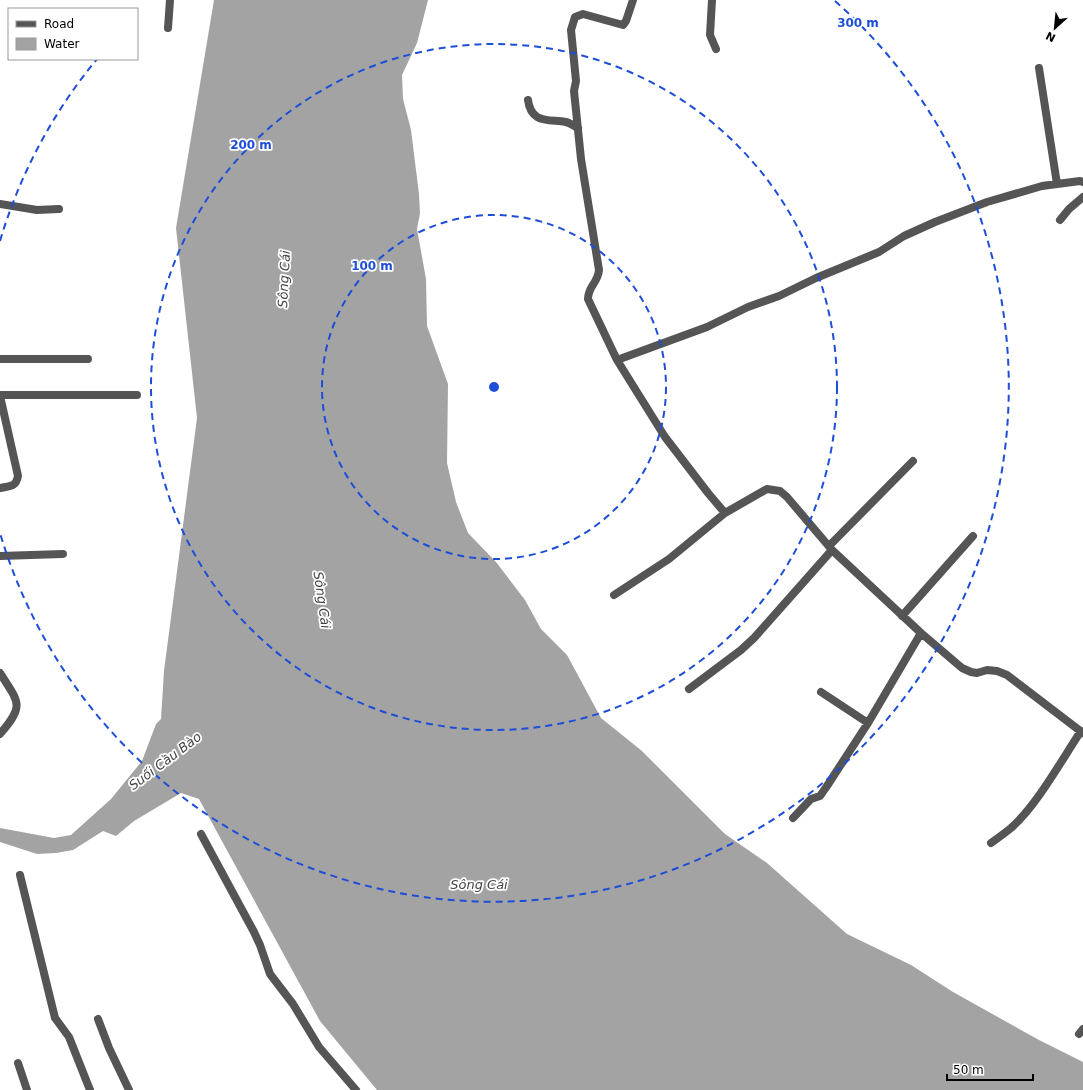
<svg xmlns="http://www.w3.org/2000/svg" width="1083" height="1090" font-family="'DejaVu Sans',sans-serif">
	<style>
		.water { fill: #a3a3a3 }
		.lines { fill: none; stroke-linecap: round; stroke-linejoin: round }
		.minor { stroke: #555; stroke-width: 8 }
		.ring { fill: none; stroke: #1d4ed8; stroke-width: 2; stroke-dasharray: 7 5 }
		.labels { text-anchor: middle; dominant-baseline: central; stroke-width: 3.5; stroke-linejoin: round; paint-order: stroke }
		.water-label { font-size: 13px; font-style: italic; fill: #444; stroke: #fff }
		.centre { fill: #1d4ed8; stroke: #fff; stroke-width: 2 }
		.ring-label { font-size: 12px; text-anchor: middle; font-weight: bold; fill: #1d4ed8; stroke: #fff; stroke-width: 3.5; stroke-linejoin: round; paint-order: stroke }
	</style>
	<rect width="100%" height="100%" fill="#fff"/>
	<path class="water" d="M214,0H428L417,43L402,75L403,99L411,130L419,194L420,213L417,229L426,279L427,326L448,384L447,463L456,502L468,533L496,562L525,600L541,629L567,655L601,718L642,751L725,834L767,863L847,934L911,965L953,992L1039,1040L1083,1062V1090H377L320,1021L199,799L181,793L134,821L116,836L103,831L73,850L56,853L37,854L0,842V828L54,838L71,835L111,799L142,761L156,724L161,719L164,671L197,418L176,228Z"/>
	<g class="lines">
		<path class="minor" d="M633,0L626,21L623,25L583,14L575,17L571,30L576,81L574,91L581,159L599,270C598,283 588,286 588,299L617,360L707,327L748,307L779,296L816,278L879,252L904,236L935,222L987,202L1042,186L1080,181L1083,182
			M712,0L710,35L716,49
			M168,28L170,0
			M1039,68L1057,184
			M528,100C531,124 549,119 566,122C570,123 574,126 578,128
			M0,204L37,210L59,209
			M1060,220L1069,209L1083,197
			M0,359H88
			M617,360L665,437L708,493L725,513L767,489L780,491L787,497L832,550L921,633L962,668L971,672L977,673L987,670L997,671L1007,675L1083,733
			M0,395H137
			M0,396L18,476C16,487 10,486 0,488
			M829,546L913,461
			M0,556L63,554
			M614,595L669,559L725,513
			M902,616L973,536
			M0,673C19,703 25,705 0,734
			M689,689L741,650L754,638L832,550
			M821,692L868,723
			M793,818L811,799L820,796L827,786L868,723L921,633
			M201,834L254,932L260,945L270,974L293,1004L319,1047L356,1090
			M991,843C998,838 1005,833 1011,828C1037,805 1061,761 1081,731
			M20,875L55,1018L69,1037L90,1090
			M98,1019L109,1048L129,1090
			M1079,1034L1083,1029
			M18,1063L27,1090"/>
	</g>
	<g class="ring">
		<circle cx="494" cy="387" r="172"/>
		<circle cx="494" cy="387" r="343"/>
		<path d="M0 241A515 515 0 0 1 97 59M835 1A515 515 0 1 1 0 533"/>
	</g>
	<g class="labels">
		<g class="water-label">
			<text transform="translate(284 279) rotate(-87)">Sông Cái</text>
			<text transform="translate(322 600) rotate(82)">Sông Cái</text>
			<text transform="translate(165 761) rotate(-37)">Suối Cầu Bào</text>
			<text x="479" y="884">Sông Cái</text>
		</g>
	</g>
	<circle cx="494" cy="387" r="6" class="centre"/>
	<g class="ring-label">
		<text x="858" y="27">300 m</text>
		<text x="251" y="149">200 m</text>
		<text x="372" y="270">100 m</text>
	</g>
	<rect x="8" y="8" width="130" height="52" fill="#ffffff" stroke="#999999"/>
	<rect x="16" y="21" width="20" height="6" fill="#555555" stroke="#999999"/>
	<text x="44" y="28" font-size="12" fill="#000000">Road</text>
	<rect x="16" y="38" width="20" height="12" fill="#a3a3a3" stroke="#999999"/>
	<text x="44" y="48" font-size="12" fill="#000000">Water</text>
	<g transform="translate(1055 28) rotate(207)" stroke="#ffffff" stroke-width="3" paint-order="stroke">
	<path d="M0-3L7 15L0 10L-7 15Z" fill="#000000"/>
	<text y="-6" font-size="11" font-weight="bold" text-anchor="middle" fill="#000000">N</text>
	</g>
	<path d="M947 1074v6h86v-6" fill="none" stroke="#000000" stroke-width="2"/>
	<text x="953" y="1074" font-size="12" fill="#000000" stroke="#ffffff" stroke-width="3" paint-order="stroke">50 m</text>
</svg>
